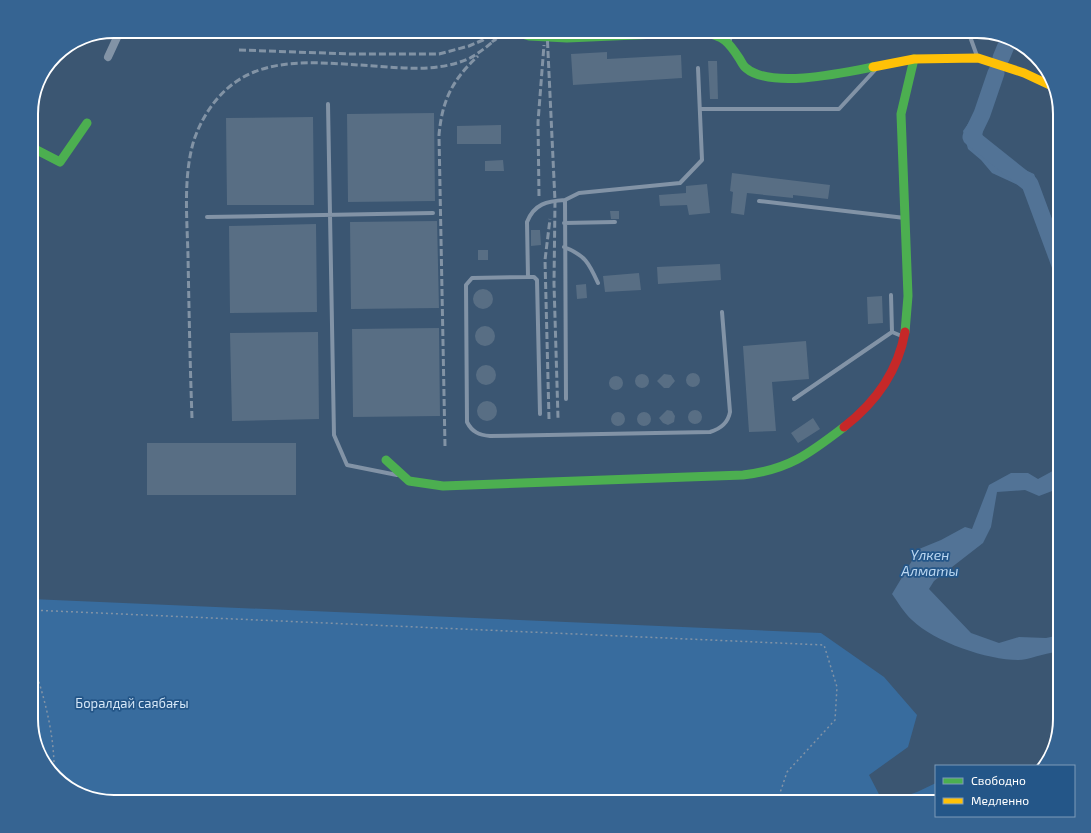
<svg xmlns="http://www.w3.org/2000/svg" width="1091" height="833" font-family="'Exo 2',sans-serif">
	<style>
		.green { fill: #386c9e }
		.water { fill: #527396 }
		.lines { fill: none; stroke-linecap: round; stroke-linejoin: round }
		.river { stroke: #527396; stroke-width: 17 }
		.building { fill: #586e84 }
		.path { stroke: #8293a6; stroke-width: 1.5; stroke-dasharray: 2 3; stroke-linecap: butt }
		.lane { stroke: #8293a6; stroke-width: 4 }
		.street { stroke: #8293a6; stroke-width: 8 }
		.fast { stroke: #4caf50; stroke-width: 9 }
		.slow { stroke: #ffc107; stroke-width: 9 }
		.jam { stroke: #c62828; stroke-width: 9 }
		.rail { stroke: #8293a5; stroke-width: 3; stroke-dasharray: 7 3; stroke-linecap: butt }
		.labels { text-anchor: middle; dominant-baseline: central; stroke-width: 3.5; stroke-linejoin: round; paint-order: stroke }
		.park-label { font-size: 13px; fill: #d4e6f7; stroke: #245688 }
		.water-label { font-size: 14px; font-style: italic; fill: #bbd7f1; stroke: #245688 }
		.rim { fill: none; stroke: #fff; stroke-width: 2 }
	</style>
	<rect width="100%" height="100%" fill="#3b5672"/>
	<path class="green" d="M31,599L821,633L884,677L917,715L908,747L869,775L883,802H113L63,785L40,756L35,737L31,698Z
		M936,783V802H888L917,792Z"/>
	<path class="water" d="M977,111H989C985,120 981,131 983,141C986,156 1020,167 1034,174L1060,240V280L1038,223L1036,199L1029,190L992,173L981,160L968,149L963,131Z
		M1060,467V488L1039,496L1025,490L997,492L991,527L983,543L934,581L929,589L971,633L999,643L1019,637L1046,638L1060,635V653C1050,650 1030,660 1018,660C988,660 934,642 912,620C904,613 898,602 892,594L919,549L941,540L965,527L972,529L989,485L1011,473H1028L1038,479Z"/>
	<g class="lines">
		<path class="river" d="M1001,58L1008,41
			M996,73L982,114L971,137L1030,184L1060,265"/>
	</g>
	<path class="building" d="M607,52V59L681,55L682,78L573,85L571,54Z
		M708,61H717L718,99H710Z
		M434,113L435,201L348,202L347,114Z
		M313,117L314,205H227L226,118Z
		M501,125V144H457V126Z
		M503,160L504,171H485V161Z
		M732,173L830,185L828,199L793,195V198L747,193L744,215L731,213L733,192L730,191Z
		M707,184L710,213L689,215L687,205L660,206L659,195L686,193V186Z
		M610,211H619V219H611Z
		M437,221L439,308L351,309L350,222Z
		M316,224L317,312L230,313L229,226Z
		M531,230H540L541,245L531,246Z
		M478,250H488V260H478Z
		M720,264L721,280L658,284L657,267Z
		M639,273L641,290L605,292L603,276Z
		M586,284L587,298L577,299L576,285Z
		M473 299a10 10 0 1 1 20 0a10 10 0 1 1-20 0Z
		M882,296L883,323L868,324L867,297Z
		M475 336a10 10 0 1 1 20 0a10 10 0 1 1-20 0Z
		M439,328L440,416L353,417L352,329Z
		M318,332L319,419L232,421L230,333Z
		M806,341L809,379L772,382L776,431L749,432L743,346Z
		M476 375a10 10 0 1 1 20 0a10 10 0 1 1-20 0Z
		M686 380a7 7 0 1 1 14 0a7 7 0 1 1-14 0Z
		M635 381a7 7 0 1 1 14 0a7 7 0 1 1-14 0Z
		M664,374L671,375L675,381L669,388H664L657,381Z
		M609 383a7 7 0 1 1 14 0a7 7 0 1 1-14 0Z
		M477 411a10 10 0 1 1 20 0a10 10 0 1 1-20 0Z
		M688 417a7 7 0 1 1 14 0a7 7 0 1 1-14 0Z
		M667,410L672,411L675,416L674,422L668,425L663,423L659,418Z
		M637 419a7 7 0 1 1 14 0a7 7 0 1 1-14 0Z
		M611 419a7 7 0 1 1 14 0a7 7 0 1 1-14 0Z
		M813,418L820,429L798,443L791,433Z
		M147,443H296V495H147Z"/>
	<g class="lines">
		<path class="path" d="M31,610L824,645L837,687L835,720L787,772L777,802
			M31,658C44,695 55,735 54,774"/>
		<path class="lane" d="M968,31L977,56
			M729,42L733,31
			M328,104L334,435L347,465L397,475
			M700,109H839L875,70
			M565,200C547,201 534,204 527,222L528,277L472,278L466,285L467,422C472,432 479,435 490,436L710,432C720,429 728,423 730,412L722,312
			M759,201L905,218
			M207,217L433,213
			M564,223L615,222
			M564,247C585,255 589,263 598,283
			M528,277H534L537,280L540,414
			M891,295L892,332L904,337
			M566,399L565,200L579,193L680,183L702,160L698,68
			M794,399L892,332"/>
		<path class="street" d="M108,57L120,31"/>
		<path class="fast" d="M512,31L529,36L567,38L704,32C724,37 728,41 739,58C741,61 743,66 746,68C770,89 843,73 873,67
			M31,147L60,162L87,123
			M905,332L908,296L901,114L914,59
			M386,460L409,481L443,486L743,475C788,470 809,454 844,427"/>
		<path class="slow" d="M873,67L914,59L978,58L1024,73L1054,87"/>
		<path class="jam" d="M844,427C875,403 898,371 905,332"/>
		<path class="rail" d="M547,31L555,201L554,284L558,418
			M492,42L504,31
			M239,50L351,54H439L469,46L483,40L495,31
			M539,196L538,122L544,45
			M192,418C190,364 189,310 188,256C187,218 183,176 194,140C204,111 224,84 254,72C286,59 326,63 359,65C396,67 436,74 470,58C479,53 488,46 496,39
			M549,419L545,260L550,219
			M445,446L439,135C442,101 452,80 478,56"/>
	</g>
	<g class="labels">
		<g class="park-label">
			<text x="132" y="703">Боралдай саябағы</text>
		</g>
		<g class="water-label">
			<text x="930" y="554">Үлкен<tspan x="930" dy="16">Алматы</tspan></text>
		</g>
	</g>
	<path d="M0 0H1091V833H0ZM114 38H977A76 76 0 0 1 1053 114V719A76 76 0 0 1 977 795H114A76 76 0 0 1 38 719V114A76 76 0 0 1 114 38Z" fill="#366492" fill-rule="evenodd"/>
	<path class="rim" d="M114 38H977A76 76 0 0 1 1053 114V719A76 76 0 0 1 977 795H114A76 76 0 0 1 38 719V114A76 76 0 0 1 114 38Z"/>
	<rect x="935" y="765" width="140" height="52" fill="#245688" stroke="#7c9ab8"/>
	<rect x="943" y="778" width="20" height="6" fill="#4caf50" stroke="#7c9ab8"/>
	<text x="971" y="785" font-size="12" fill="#ffffff">Свободно</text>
	<rect x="943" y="798" width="20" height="6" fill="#ffc107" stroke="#7c9ab8"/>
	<text x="971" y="805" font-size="12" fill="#ffffff">Медленно</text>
</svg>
